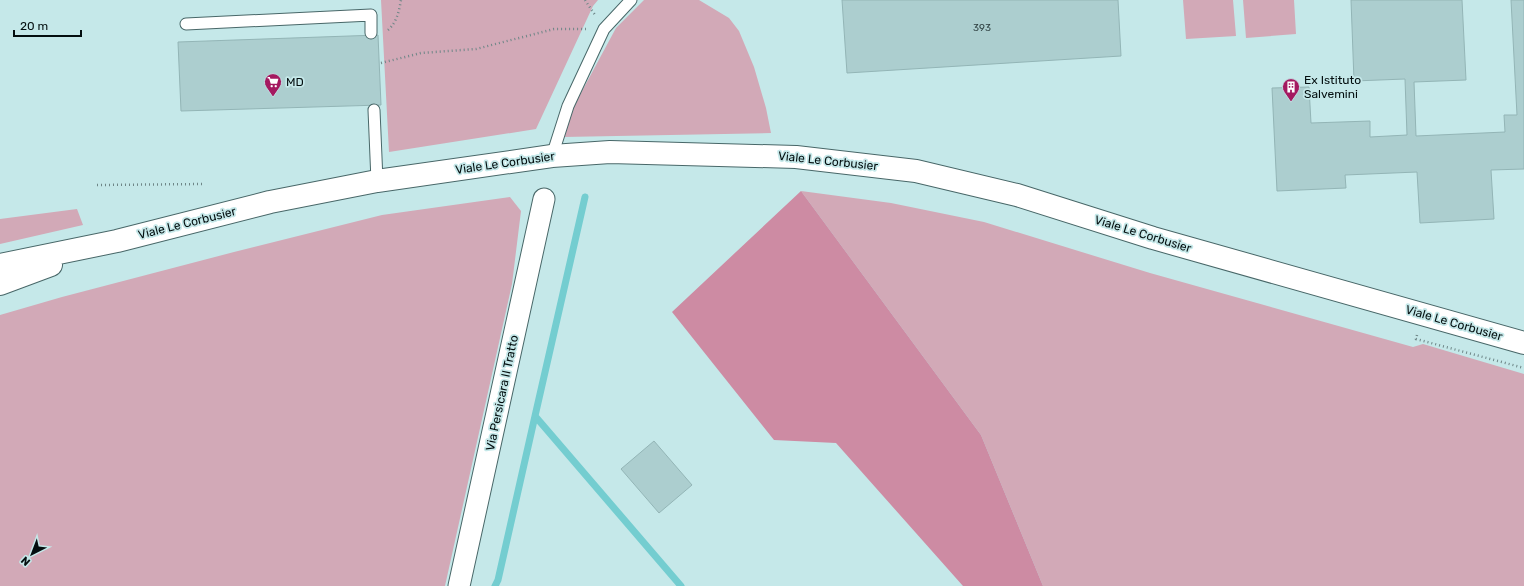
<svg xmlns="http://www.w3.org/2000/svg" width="1524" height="586" font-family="Rubik,sans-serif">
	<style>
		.green { fill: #d2a9b7 }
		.forest { fill: #cd8ba3 }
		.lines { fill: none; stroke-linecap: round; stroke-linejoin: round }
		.stream { stroke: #74cdd0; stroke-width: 7 }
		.building { fill: #accecf; stroke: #93b5b6 }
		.service-casing { stroke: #486768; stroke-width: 13 }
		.minor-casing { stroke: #486768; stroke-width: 23 }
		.tertiary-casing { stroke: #486768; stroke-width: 24 }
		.path { stroke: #6e8687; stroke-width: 2.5; stroke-dasharray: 1 3; stroke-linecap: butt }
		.service { stroke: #fff; stroke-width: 11 }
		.minor { stroke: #fff; stroke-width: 21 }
		.tertiary { stroke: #fff; stroke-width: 22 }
		.labels { text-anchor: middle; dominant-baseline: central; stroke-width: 3.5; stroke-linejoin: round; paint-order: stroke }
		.number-label { font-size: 10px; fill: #2d3e3f }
		.poi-label { font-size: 12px; fill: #030e0f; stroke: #c5e8e9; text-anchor: start }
		.street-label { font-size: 12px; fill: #030e0f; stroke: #c5e8e9 }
	</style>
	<rect width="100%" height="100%" fill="#c5e8e9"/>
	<path class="green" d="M381,0H598L593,6L536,129L389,152Z
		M644,0H699L729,18L739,31L754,67L766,108L771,133L563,137L575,104L616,28Z
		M1183,0H1233L1236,36L1186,39Z
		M1243,0H1294L1296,34L1246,38Z
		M801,191L891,203L984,222L1150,273L1413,347L1423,344L1524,374V586H1043L981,435Z
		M510,197L521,211L512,284L445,586H0V315L62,297L234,252L382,215Z
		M77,209L83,225L0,244V219Z"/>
	<path class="forest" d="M801,191L981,435L1043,586H963L836,443L774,440L672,312Z"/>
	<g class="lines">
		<path class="stream" d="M535,416L585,197
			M495,586L498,580L535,416L681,586"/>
	</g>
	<path class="building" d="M842,0H1118L1121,56L847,73Z
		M1351,0H1462L1466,80L1414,82L1416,136L1505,132L1504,115H1517L1511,0H1524V169L1491,170L1494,219L1420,223L1417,172L1345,175L1346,188L1277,191L1272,88L1309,87L1311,123L1370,121V137L1407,135L1405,79L1354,81Z
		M378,35L381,105L181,111L178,42Z
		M654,441L692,485L659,513L621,469Z"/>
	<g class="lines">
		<g class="service-casing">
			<path id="service" d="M186,24L371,15V33
				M374,110L377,181
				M552,156L568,106L604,29L631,0"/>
		</g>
		<g class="minor-casing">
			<path id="minor" d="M459,586L544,199"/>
		</g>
		<g class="tertiary-casing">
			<path id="tertiary" d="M0,265L117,241L270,202L377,181L552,156L610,152L796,157L916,171L1017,195L1153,238L1524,343
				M0,284L51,265"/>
		</g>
		<path class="path" d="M585,0L595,15
			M388,30C397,22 399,11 401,0
			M381,63L421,53L476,49L554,29H586
			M97,185L205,184
			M1417,335L1416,339L1524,368"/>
		<use href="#service" class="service"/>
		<use href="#minor" class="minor"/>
		<use href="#tertiary" class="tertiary"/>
	</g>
	<defs>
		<g id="supermarket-pin" transform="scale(0.9)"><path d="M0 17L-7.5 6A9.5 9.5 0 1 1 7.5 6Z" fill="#a41960" stroke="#c5e8e9"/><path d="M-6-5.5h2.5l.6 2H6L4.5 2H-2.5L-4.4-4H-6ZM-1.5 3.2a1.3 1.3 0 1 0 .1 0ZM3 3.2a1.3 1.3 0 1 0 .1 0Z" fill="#fff"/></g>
		<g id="building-pin" transform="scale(0.9)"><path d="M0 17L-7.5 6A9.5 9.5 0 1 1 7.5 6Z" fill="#a41960" stroke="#c5e8e9"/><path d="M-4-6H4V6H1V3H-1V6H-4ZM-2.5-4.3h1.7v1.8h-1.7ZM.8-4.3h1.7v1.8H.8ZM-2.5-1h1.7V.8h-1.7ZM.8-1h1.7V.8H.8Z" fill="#fff"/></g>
	</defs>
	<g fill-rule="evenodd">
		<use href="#supermarket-pin" x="273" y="82"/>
		<use href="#building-pin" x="1291" y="87"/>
	</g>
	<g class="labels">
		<g class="number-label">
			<text x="982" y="28">393</text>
		</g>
		<g class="poi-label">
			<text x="1304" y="80">Ex Istituto<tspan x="1304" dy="14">Salvemini</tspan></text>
			<text x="286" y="82">MD</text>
		</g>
		<g class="street-label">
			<text transform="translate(828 161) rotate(6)">Viale Le Corbusier</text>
			<text transform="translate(505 163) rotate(-8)">Viale Le Corbusier</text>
			<text transform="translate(187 223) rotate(-14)">Viale Le Corbusier</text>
			<text transform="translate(1143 234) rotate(17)">Viale Le Corbusier</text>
			<text transform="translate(1454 323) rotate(16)">Viale Le Corbusier</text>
			<text transform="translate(502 393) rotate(-78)">Via Persicara II Tratto</text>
		</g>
	</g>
	<g transform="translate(32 554) rotate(222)" stroke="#c5e8e9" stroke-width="3" paint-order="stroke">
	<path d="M0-3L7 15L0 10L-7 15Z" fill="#030e0f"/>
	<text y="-6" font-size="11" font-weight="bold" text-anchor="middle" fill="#030e0f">N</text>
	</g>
	<path d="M14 30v6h67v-6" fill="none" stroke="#030e0f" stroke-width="2"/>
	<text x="20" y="30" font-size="12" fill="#030e0f" stroke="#c5e8e9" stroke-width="3" paint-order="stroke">20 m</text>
</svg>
